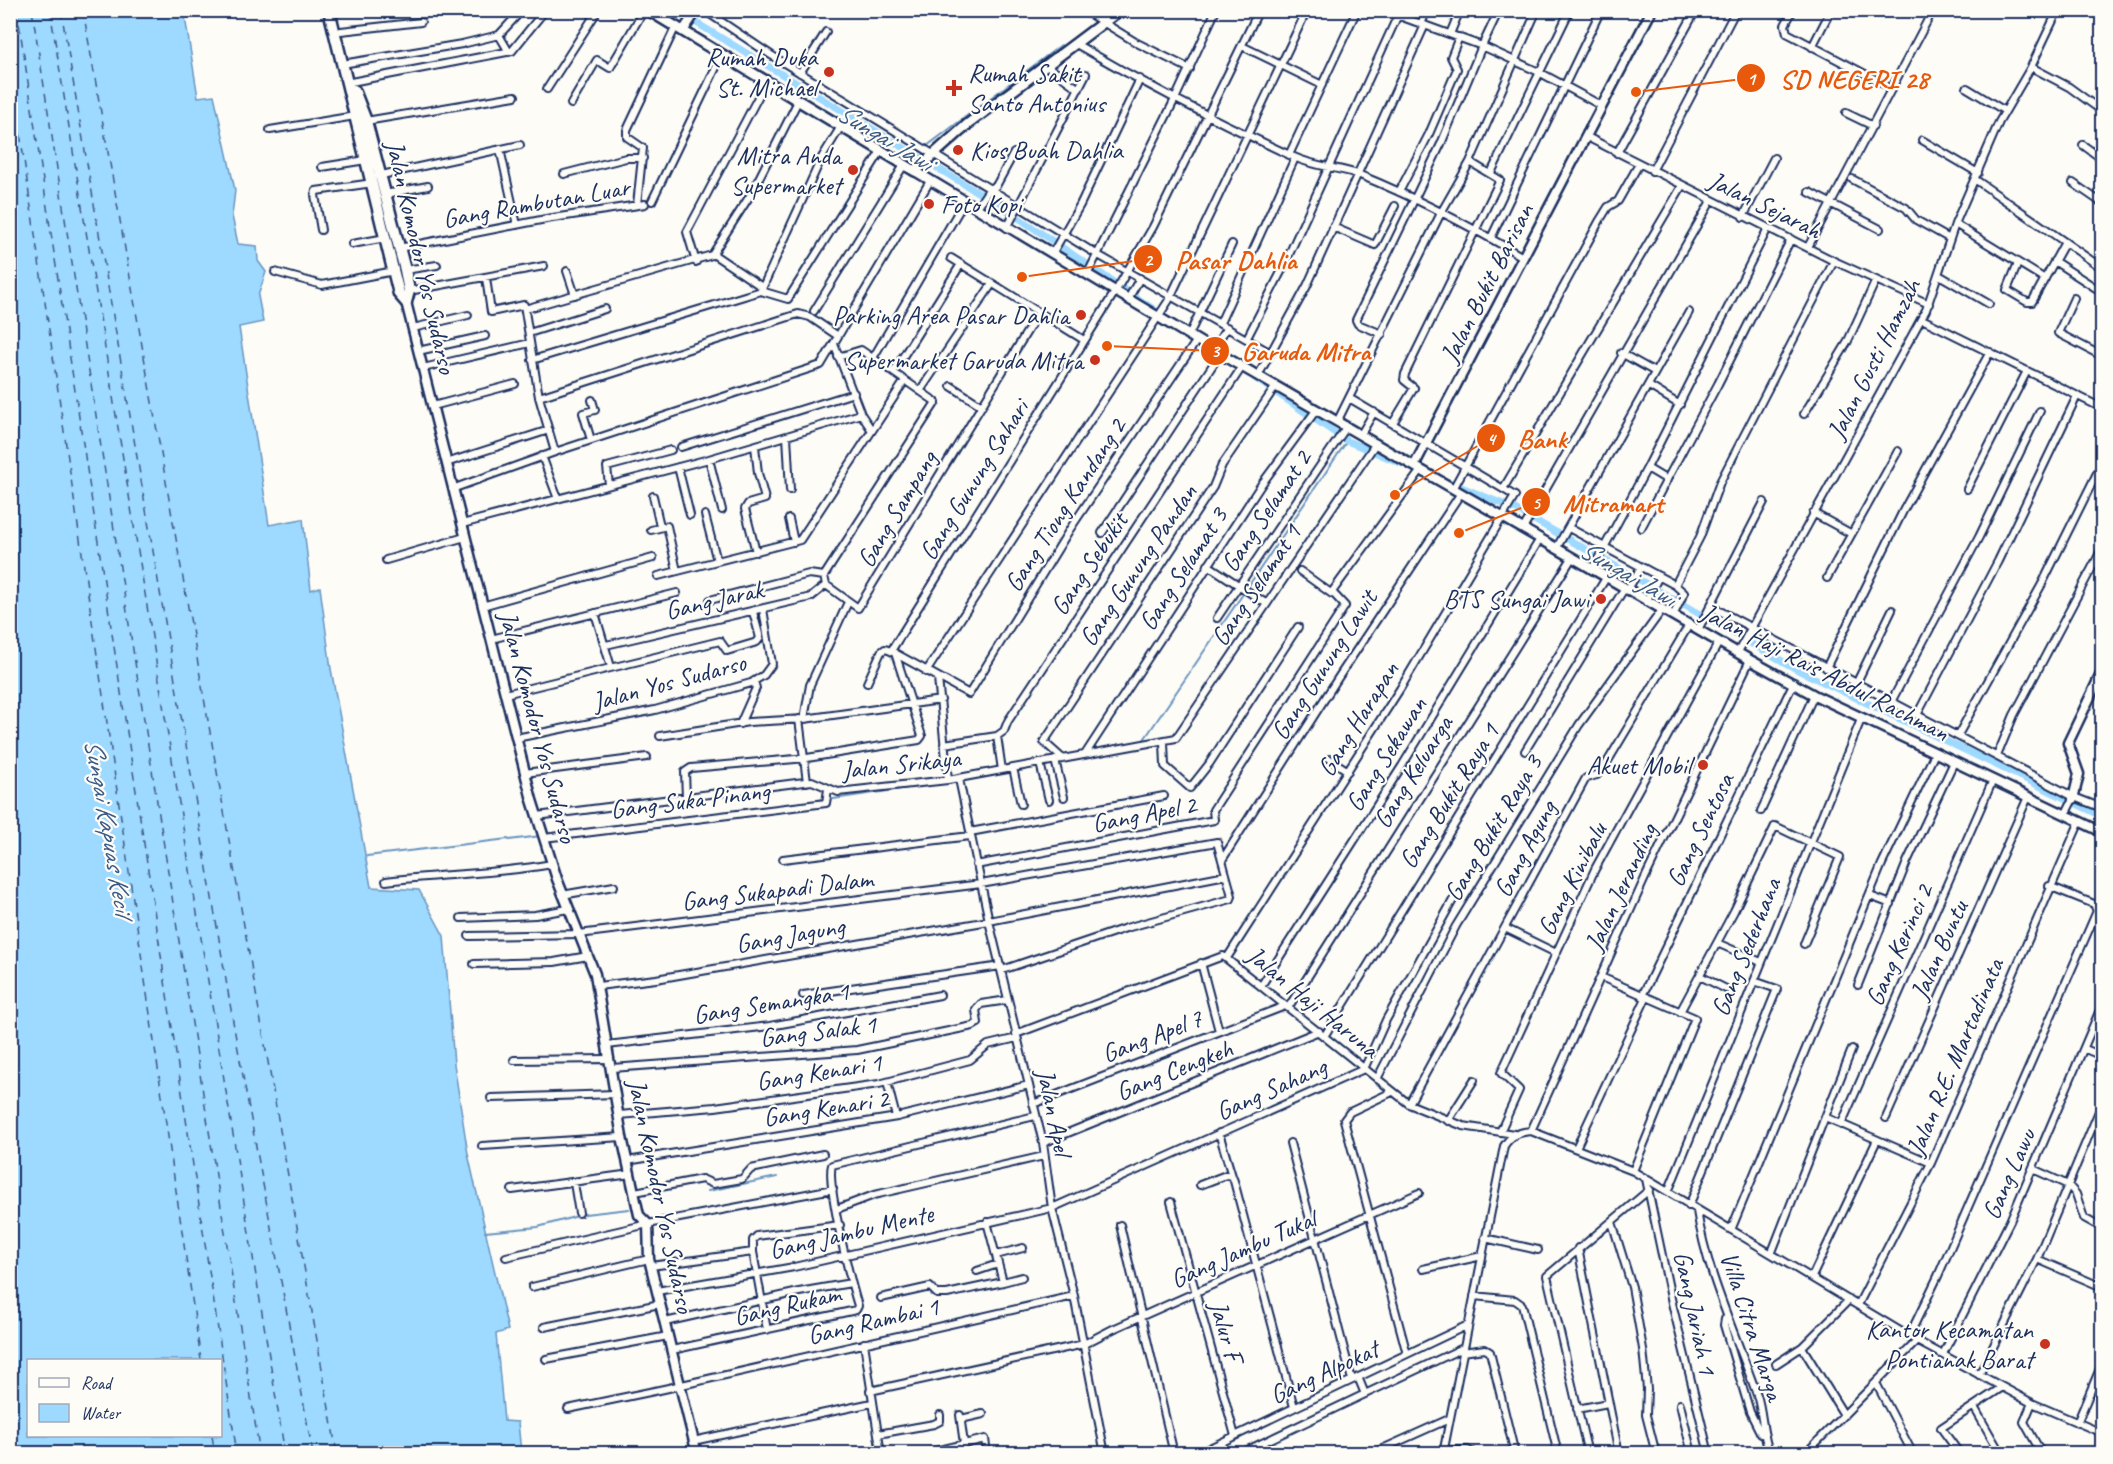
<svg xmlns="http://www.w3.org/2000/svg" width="2113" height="1464" font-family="Caveat,sans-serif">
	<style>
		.water { fill: #9ed9ff; stroke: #6a95bf; stroke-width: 1.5; fill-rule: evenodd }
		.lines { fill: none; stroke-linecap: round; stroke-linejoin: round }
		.stream { stroke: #6a95bf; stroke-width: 2 }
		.canal { stroke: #9ed9ff; stroke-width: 7 }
		.ferry { stroke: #3c5a86; stroke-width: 1.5; stroke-dasharray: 8 6; stroke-linecap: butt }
		.street-casing { stroke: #1b2f5e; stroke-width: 10 }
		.secondary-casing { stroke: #1b2f5e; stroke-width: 13 }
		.primary-casing { stroke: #1b2f5e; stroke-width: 14 }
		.highway-casing { stroke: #1b2f5e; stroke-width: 15 }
		.street { stroke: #fdfcf7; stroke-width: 6 }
		.secondary { stroke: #fdfcf7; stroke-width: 8 }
		.primary { stroke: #fdfcf7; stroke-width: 9 }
		.highway { stroke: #fdfcf7; stroke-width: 10 }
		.poi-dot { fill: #c8321e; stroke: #fdfcf7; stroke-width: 2 }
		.labels { text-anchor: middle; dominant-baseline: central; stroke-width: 4.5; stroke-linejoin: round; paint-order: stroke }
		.poi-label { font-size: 26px; fill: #1b2f5e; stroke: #fdfcf7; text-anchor: end }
		.street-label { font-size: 26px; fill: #1b2f5e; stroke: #fdfcf7 }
		.water-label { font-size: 27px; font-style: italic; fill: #3c5a86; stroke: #fdfcf7 }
		.leader { fill: none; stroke: #e8590c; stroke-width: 2 }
		.callout-dot { fill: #e8590c; stroke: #fdfcf7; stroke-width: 2 }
		.mark-label { font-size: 18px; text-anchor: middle; font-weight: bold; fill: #fff }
		.callout-label { font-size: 27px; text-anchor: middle; font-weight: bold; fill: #e8590c; stroke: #fdfcf7; stroke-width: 4.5; stroke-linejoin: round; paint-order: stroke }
	</style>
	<rect width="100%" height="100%" fill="#fdfcf7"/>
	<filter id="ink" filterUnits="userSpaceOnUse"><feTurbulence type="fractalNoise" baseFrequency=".0167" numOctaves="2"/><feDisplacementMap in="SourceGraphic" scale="12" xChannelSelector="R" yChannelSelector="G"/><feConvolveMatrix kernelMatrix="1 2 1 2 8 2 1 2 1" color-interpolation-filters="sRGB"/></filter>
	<g filter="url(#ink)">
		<path class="water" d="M10,11H184L198,97L214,95L235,190L232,216L238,244L257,246L258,261L266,272L258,296L263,322L239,327L269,525L303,519L311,590L320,587L331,669L371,887L419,890L444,936L454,1064L468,1154L508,1330L496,1334L504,1421L518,1422L521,1453H11ZM28,1360H220V1436H28Z"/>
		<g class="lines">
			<path class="stream" d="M915,155L1061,45
				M1143,741L1347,441
				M1007,772L1122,751
				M820,801L942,783
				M509,840L541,836
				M367,856L508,839
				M708,1191L777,1177
				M485,1232L538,1227L585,1214L629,1209"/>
			<path class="canal" d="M675,10L1007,210L1156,311
				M1255,378L1347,441L1406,465
				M1449,482L1515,509L1798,670L2102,816"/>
			<path class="ferry" d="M17,10L237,1454
				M32,10L260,1454
				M50,10L285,1454
				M61,10L235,1033L313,1454
				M83,10L337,1454
				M10,65L201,1360
				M212,1436L215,1454"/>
			<g class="street-casing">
				<path id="street" d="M704,10L771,55L1098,255L1271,353
					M1083,10L1137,43L1190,69
					M1383,10L1482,46L1539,72L1602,106
					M1793,10L1785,25L1787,33L1884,84
					M2094,10L2102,16
					M1421,24L1427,10
					M341,31L421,22
					M1450,34L1460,10
					M499,35L522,10
					M499,35L509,52
					M1076,44C1146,85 1220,123 1294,157C1315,167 1339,167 1360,175C1417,198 1470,226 1523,257
					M1242,46L1322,85
					M1812,47L1831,10
					M348,63L462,44L499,35
					M1047,66L1079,89
					M2031,67L2069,87L2102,111
					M800,73L826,32
					M351,82L512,51L542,14
					M1967,88L2005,111
					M547,89L598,10
					M571,104L597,60L610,68L644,10
					M1846,113L1873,126
					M366,121L515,96
					M270,130L355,116
					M1587,137L1834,261L1929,304
					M1922,140L1978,173
					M2083,145L2102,159
					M500,149L517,225
					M1617,153L1696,10
					M1289,155L1357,10
					M322,167L366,160
					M1652,171L1736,10
					M1491,173L1570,10
					M564,174L626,158H643
					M377,176L520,145
					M1852,179L1906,208L1916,220L1950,239
					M1976,180L2102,268
					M2073,183L2102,203
					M1399,192L1429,134L1457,69L1451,57L1459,37
					M1809,192L1880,229
					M385,194L428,186
					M652,201L722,55
					M637,205L643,148L627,137V130L676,26
					M976,209L990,188L996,186L1014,153
					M1743,217L1774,158
					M1955,224L2045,279
					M1333,227L1375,245L1395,206
					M1007,228L1086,74
					M321,230L315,195L316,191L373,183
					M1491,238L1601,10
					M352,244L386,238
					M1808,247L1933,10
					M399,248L546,219L645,204
					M713,254L762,287
					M1052,254L1080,205L1140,79
					M951,258L1084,340
					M2054,261L2102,292
					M696,262L687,232L766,82
					M2018,263L2007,290L2027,302H2032L2065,242
					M405,270L437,265
					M567,271L575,295
					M275,272L322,285L394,271
					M1087,275L1176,97L1216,10
					M1939,275L1989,304
					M486,278L491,312L524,305L539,397L555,452
					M409,291L544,266
					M761,291L821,159L840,128
					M2074,298L2058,333L2102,356
					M1128,299L1140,278
					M525,309L712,255L751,194L798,101
					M814,311L904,165
					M2100,311L2102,312
					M1922,319L2102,408
					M1220,323L1295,158
					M413,328L468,315
					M529,333L605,309
					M1382,334L1358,324L1356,320L1441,144L1482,46L1499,10
					M1189,335L1232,244
					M1247,338L1281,272L1397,17
					M834,344L861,414L871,429
					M1213,350L1227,327
					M418,351L485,336
					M1621,353L1655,372
					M838,357L861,350L936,402L824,576L826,585L858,608L1039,312
					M873,358L964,202
					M532,360L761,291L788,299L881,151
					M423,368L530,343
					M894,371L961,264
					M1258,376L1307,286L1425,25
					M951,386L982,406
					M1649,386L1680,405
					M920,391L992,284
					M2077,396L1998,561L1917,715L2074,797L2102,808
					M539,397L798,314L810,317L838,336
					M433,406L515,384
					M1804,414L1847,343L1876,280
					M1338,420L1442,211L1470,162L1537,10
					M1393,423L1414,388L1404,380L1405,374L1500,180L1470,162
					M1361,434L1374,412
					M787,436L790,490
					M591,440L583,413L595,410L592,400
					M755,446L758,473L765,499L748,504L745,509L756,552
					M681,447L854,393
					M542,456L558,499
					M709,459L722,510
					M446,463L549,430
					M678,467L690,515
					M1647,468L1667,480
					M609,485L607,467L671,450
					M452,489L555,452L821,365L930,181
					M1453,489L1600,220L1608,207L1618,201L1639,164
					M1503,489L1682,186
					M1967,489L2027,371
					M653,496L660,526
					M1813,513L1850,533
					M705,515L717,561
					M789,519L794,542
					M462,524L709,459L861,414
					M1569,528L1675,585
					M1641,528L1718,384L1791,239
					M1523,529L1711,201
					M651,530L667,526L677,571
					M1102,533L1220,354
					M1556,549L1689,312
					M386,560L465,537
					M1208,565L1267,604
					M1592,570L1647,468L1768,228
					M1300,571L1332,594
					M658,576L800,540L904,382
					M1827,578L1898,451
					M1627,591L1641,567
					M710,600L809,574L824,576
					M1646,602L1659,576
					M482,606L653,558
					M1716,609L1917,715
					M595,613L611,667
					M1673,616L1684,593L1675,585L1700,537L1720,482L1834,261
					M1217,618L1347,426
					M1698,630L1764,502
					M491,639L677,593
					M606,645L811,597L826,585
					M891,651L969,694L1070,529L1197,340
					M1738,652L1926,310L1955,224L1999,122L2031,67L2058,10
					M1826,668L1903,511L1990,352
					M926,672L1169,300L1307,10
					M938,678L948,780
					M867,683L881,652L885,649L891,651L1118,287L1153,227L1259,10
					M1856,684L1892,610
					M505,694L720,641L727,651L757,642L760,638L753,612
					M1891,702L1979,537L2040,411
					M799,719L807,782
					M804,719L810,685L848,602
					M740,724L756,688L754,681
					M1958,735L2042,584L2102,463
					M660,736L749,722L804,719L941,700
					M997,736L1002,770
					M516,738L655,710L751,683L764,675L772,664L763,609
					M1164,742L1165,766L1190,788L1209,764L1298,627
					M944,744L997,736L1004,731L1008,721L1242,367
					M1525,751L1624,589
					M1086,753L1261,485L1317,409
					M1997,756L2014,715L2102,549
					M1063,759L1044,742L1213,487L1222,465L1276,386
					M1330,759L1348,771
					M1055,760L1064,797
					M1040,763L1049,800
					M1013,768L1021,804
					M525,773L647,757
					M959,779L989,921L1043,1143L1052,1208L1074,1296L1105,1454
					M686,797L685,772L691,768L807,758L919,740L922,736L896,656
					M1761,811L1814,695
					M2065,815L2073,799
					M537,816L812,781L838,792L948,780L1176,738L1376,443
					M970,832L1164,796
					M544,838L826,803L828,789
					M783,859L970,836
					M1222,860L1338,678L1461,493
					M976,865L1214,820L1213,810L1345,606L1332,592L1421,470
					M386,881C441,874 497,874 552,864
					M562,895L614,886
					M1870,896L1891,904
					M461,918L535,915L568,909
					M1505,928L1556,953
					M469,936L579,934L981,884L1217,842L1232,896L1231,899L1126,928L1002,970
					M1717,943L1761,962
					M1227,958L1400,689L1515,496L1349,398
					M1201,963L1219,1031
					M474,964L554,962L588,956
					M1700,976L1726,989
					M1601,977L1695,1018L1633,1171
					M1858,985L1907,862L1954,762
					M598,986L656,979L989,921L1226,875
					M1261,986L1402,766L1540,539
					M803,995L1001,966
					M1642,996L1794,682
					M1288,1008L1572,558
					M1680,1012L1734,911L1775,826L1840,857L1804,944
					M1016,1034L1223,956L1409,1104L1463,1126L1514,1134
					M1325,1035L1606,578
					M607,1045L770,1026L940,995
					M1852,1049L1825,1117L1931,1163
					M2085,1049L2102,1056
					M514,1060L610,1059
					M612,1068L857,1050L973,1026L978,1023L976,1010L981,1004L1008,1000
					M1377,1079L1456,926L1579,725L1662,610
					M887,1082L896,1117
					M1392,1092L1350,1112L1344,1120L1407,1354
					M491,1098L616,1094
					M1033,1104L1285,1006
					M1409,1104L1586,778L1597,775L1605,766L1689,625
					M619,1115L715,1107L879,1084L970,1060L988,1045L1017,1038
					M1886,1118L2028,797
					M1448,1121L1474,1080
					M1841,1125L1993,780
					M1531,1131L1645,878L1750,660
					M1500,1132L1519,1090L1501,1073L1595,869L1719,642
					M1219,1133L1232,1176
					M1043,1143L1319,1031
					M1290,1143L1352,1380
					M482,1146L622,1137
					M1576,1148L1646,998
					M627,1161L897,1117L1029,1085
					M2033,1169L2068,1185L2076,1194L2084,1218L2102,1228
					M1646,1179L1672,1303L1709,1454
					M574,1183L579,1213
					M1200,1185L1226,1175L1232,1176L1234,1181L1294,1407
					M512,1190L631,1174
					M635,1192L702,1179L713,1184L742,1179L751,1169L823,1154
					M1668,1192L1862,717
					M1171,1202L1235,1436
					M1689,1206L1777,989L1754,981
					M837,1209L874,1195L1044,1156
					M1697,1211C1707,1275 1736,1334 1757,1395C1763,1414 1762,1435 1770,1454
					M1612,1222L1632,1287L1643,1349L1647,1389L1646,1415L1656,1454
					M1120,1225L1174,1454
					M1731,1230L1882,864L1935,753
					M1485,1238L1538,1250
					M1578,1248L1619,1454
					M753,1252V1240L757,1236L840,1225
					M1772,1252L1825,1117
					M996,1255L1023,1248
					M506,1257L648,1224L833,1189
					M2037,1259L2102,1287
					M651,1266L753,1252L767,1330
					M1423,1269L1482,1256
					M977,1271L998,1264
					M1812,1277L1877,1140
					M1003,1282L1022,1277
					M532,1287L649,1259
					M657,1291L794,1267L1052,1208L1364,1069L1386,1020L1453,900
					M1474,1296L1515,1300L1522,1305L1558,1454
					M881,1298L930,1287L937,1294H947L1003,1282L987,1222
					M1858,1305L1931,1163L2080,821
					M1725,1319L1724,1325L1750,1412L1761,1434
					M665,1322L799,1292L851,1283
					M544,1327L660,1304
					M1909,1336L1938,1276L2097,911L2094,904L2049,886
					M864,1343L881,1454
					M1802,1347L1844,1415
					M672,1350L856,1310L858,1306C851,1283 826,1183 832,1165L1035,1116
					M1462,1352L1485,1349L1490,1352L1515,1454
					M1943,1354L2010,1221L2102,1005
					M546,1359L668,1336
					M1776,1364L1802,1347L1849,1300
					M1979,1375L2037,1259L2102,1104
					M1358,1377L1365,1394L1463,1348
					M1876,1383L1913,1454
					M870,1391L1084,1344L1113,1329L1419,1193
					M2032,1403L2024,1422L2042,1454
					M1680,1404L1692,1454
					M1974,1407L2001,1454
					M568,1409L664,1389L1074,1296
					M1577,1409L1608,1403
					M960,1415L964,1444
					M961,1419L983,1414
					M2077,1423L2102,1364
					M878,1434L934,1424L940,1421V1415
					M693,1441L872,1403
					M1444,1450H1468L1475,1454
					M922,1454L985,1439L986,1446
					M1197,1454L1468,1325
					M1239,1454L1365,1394
					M1371,1454L1449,1419
					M1443,1454L1504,1146C1511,1135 1519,1132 1531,1131L1633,1171L1917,1341L2032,1403L2102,1433
					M1588,1454L1547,1276L1649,1190
					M1805,1454L1917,1341
					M1960,1454L1941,1428L2001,1388"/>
			</g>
			<g class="secondary-casing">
				<path id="secondary" d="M683,31L697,10
					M915,171L1220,354L1750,660L1814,695L2102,832
					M406,302L532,800L557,879L595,974L622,1137L639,1215L648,1224L649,1259L697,1454
					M1414,466L1652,10
					M2073,799L2079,774L2068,743L2102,672"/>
			</g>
			<g class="primary-casing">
				<path id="primary" d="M648,10L915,171L968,124L1120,10"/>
			</g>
			<g class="highway-casing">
				<path id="highway" d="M329,10L399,294L406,302
					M354,90L366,121L405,270L409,291L406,302"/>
			</g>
			<use href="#street" class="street"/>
			<use href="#secondary" class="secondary"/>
			<use href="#primary" class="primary"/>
			<use href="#highway" class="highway"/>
		</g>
	</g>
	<g class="poi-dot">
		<circle cx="829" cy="72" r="6"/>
		<path d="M951 79h6v6h6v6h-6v6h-6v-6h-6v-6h6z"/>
		<circle cx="958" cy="150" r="6"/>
		<circle cx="853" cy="170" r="6"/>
		<circle cx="929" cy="204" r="6"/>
		<circle cx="1081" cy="315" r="6"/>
		<circle cx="1095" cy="360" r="6"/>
		<circle cx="1601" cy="599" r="6"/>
		<circle cx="1703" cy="765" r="6"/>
		<circle cx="2045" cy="1344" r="6"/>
	</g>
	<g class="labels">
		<g class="poi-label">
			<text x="817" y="57">Rumah Duka<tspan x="817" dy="30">St. Michael</tspan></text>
			<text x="968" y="73" text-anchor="start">Rumah Sakit<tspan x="968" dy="30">Santo Antonius</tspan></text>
			<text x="970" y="150" text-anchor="start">Kios Buah Dahlia</text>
			<text x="841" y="155">Mitra Anda<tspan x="841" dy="30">Supermarket</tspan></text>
			<text x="941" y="204" text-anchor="start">Foto Kopi</text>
			<text x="1069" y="315">Parking Area Pasar Dahlia</text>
			<text x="1083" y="360">Supermarket Garuda Mitra</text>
			<text x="1589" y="599">BTS Sungai Jawi</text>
			<text x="1691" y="765">Akuet Mobil</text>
			<text x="2033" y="1329">Kantor Kecamatan<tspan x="2033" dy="30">Pontianak Barat</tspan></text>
		</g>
		<g class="street-label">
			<text transform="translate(536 203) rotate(-10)">Gang Rambutan Luar</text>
			<text transform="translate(1765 205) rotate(26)">Jalan Sejarah</text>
			<text transform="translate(421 257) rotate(77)">Jalan Komodor Yos Sudarso</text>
			<text transform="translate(1487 283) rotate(-63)">Jalan Bukit Barisan</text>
			<text transform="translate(1874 359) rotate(-63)">Jalan Gusti Hamzah</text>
			<text transform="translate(974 480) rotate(-58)">Gang Gunung Sahari</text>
			<text transform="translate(1065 505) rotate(-57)">Gang Tiong Kandang 2</text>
			<text transform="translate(897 509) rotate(-59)">Gang Sampang</text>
			<text transform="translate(1266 511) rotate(-56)">Gang Selamat 2</text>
			<text transform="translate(1089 564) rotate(-56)">Gang Sebukit</text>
			<text transform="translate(1138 565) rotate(-56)">Gang Gunung Pandan</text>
			<text transform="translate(1183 569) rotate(-57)">Gang Selamat 3</text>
			<text transform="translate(1256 585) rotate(-56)">Gang Selamat 1</text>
			<text transform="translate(714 600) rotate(-13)">Gang Jarak</text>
			<text transform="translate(1324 665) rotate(-57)">Gang Gunung Lawit</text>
			<text transform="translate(1825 672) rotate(27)">Jalan Haji Rais Abdul Rachman</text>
			<text transform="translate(669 682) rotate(-15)">Jalan Yos Sudarso</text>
			<text transform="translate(1358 719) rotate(-58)">Gang Harapan</text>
			<text transform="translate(538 727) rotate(75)">Jalan Komodor Yos Sudarso</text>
			<text transform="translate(1386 754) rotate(-58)">Gang Sekawan</text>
			<text transform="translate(901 764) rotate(-6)">Jalan Srikaya</text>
			<text transform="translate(1413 772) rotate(-58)">Gang Keluarga</text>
			<text transform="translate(1449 796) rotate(-58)">Gang Bukit Raya 1</text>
			<text transform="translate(690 800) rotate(-7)">Gang Suka Pinang</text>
			<text transform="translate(1144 814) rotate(-11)">Gang Apel 2</text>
			<text transform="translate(1493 828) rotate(-59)">Gang Bukit Raya 3</text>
			<text transform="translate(1700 830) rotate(-64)">Gang Sentosa</text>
			<text transform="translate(1525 849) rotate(-62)">Gang Agung</text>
			<text transform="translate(1572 879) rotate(-63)">Gang Kinibalu</text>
			<text transform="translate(1621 887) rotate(-65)">Jalan Jeranding</text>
			<text transform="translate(777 890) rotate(-7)">Gang Sukapadi Dalam</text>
			<text transform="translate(790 935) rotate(-10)">Gang Jagung</text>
			<text transform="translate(1899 945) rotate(-66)">Gang Kerinci 2</text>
			<text transform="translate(1746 947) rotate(-68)">Gang Sederhana</text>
			<text transform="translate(1939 950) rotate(-66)">Jalan Buntu</text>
			<text transform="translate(1313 1002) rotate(39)">Jalan Haji Haruna</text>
			<text transform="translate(771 1003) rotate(-9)">Gang Semangka 1</text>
			<text transform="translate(818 1031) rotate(-7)">Gang Salak 1</text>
			<text transform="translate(1152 1036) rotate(-21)">Gang Apel 7</text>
			<text transform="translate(1955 1057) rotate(-67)">Jalan R.E. Martadinata</text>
			<text transform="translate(1174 1070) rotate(-22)">Gang Cengkeh</text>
			<text transform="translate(819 1072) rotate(-9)">Gang Kenari 1</text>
			<text transform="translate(1271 1089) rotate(-24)">Gang Sahang</text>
			<text transform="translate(826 1108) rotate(-9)">Gang Kenari 2</text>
			<text transform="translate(1054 1112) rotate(78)">Jalan Apel</text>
			<text transform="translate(2009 1174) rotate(-66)">Gang Lawu</text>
			<text transform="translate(661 1196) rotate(78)">Jalan Komodor Yos Sudarso</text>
			<text transform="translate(851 1232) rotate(-13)">Gang Jambu Mente</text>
			<text transform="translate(1243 1249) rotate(-24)">Gang Jambu Tukal</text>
			<text transform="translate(787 1305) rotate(-13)">Gang Rukam</text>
			<text transform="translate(1695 1313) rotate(78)">Gang Jariah 1</text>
			<text transform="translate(873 1321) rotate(-13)">Gang Rambai 1</text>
			<text transform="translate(1752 1326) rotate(72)">Villa Citra Marga</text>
			<text transform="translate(1226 1331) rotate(74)">Jalur F</text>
			<text transform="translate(1324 1372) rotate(-25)">Gang Alpokat</text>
		</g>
		<g class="water-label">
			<text transform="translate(885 137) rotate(31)">Sungai Jawi</text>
			<text transform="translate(1628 573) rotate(30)">Sungai Jawi</text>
			<text transform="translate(109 827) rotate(80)">Sungai Kapuas Kecil</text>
		</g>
	</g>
	<path class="leader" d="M1636 92L1751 78M1022 277L1148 259M1107 346L1215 351M1395 495L1491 438M1459 533L1536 502"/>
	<g class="callout-dot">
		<circle cx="1636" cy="92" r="6"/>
		<circle cx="1022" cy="277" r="6"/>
		<circle cx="1107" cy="346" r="6"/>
		<circle cx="1395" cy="495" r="6"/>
		<circle cx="1459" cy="533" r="6"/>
		<circle cx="1751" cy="78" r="15"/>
		<circle cx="1148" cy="259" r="15"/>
		<circle cx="1215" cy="351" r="15"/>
		<circle cx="1491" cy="438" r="15"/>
		<circle cx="1536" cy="502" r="15"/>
	</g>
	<g class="mark-label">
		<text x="1751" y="85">1</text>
		<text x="1148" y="266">2</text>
		<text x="1215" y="357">3</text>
		<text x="1491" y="445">4</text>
		<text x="1536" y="509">5</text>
	</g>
	<g class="callout-label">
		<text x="1854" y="88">SD NEGERI 28</text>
		<text x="1236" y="269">Pasar Dahlia</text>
		<text x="1306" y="360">Garuda Mitra</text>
		<text x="1542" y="448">Bank</text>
		<text x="1613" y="512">Mitramart</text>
	</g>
	<rect width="2113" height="1464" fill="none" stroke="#fdfcf7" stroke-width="36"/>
	<rect x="18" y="18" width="2077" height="1428" fill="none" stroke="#1b2f5e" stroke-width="2" filter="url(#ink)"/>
	<rect x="27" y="1359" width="195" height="78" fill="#fdfcf7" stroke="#a3aaba" stroke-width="1.5"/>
	<rect x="39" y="1378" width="30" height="9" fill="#fdfcf7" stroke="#a3aaba" stroke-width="1.5"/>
	<text x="81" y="1389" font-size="18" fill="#1b2f5e">Road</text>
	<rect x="39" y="1404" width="30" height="18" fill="#9ed9ff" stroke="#a3aaba" stroke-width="1.5"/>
	<text x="81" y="1419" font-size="18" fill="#1b2f5e">Water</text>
</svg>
